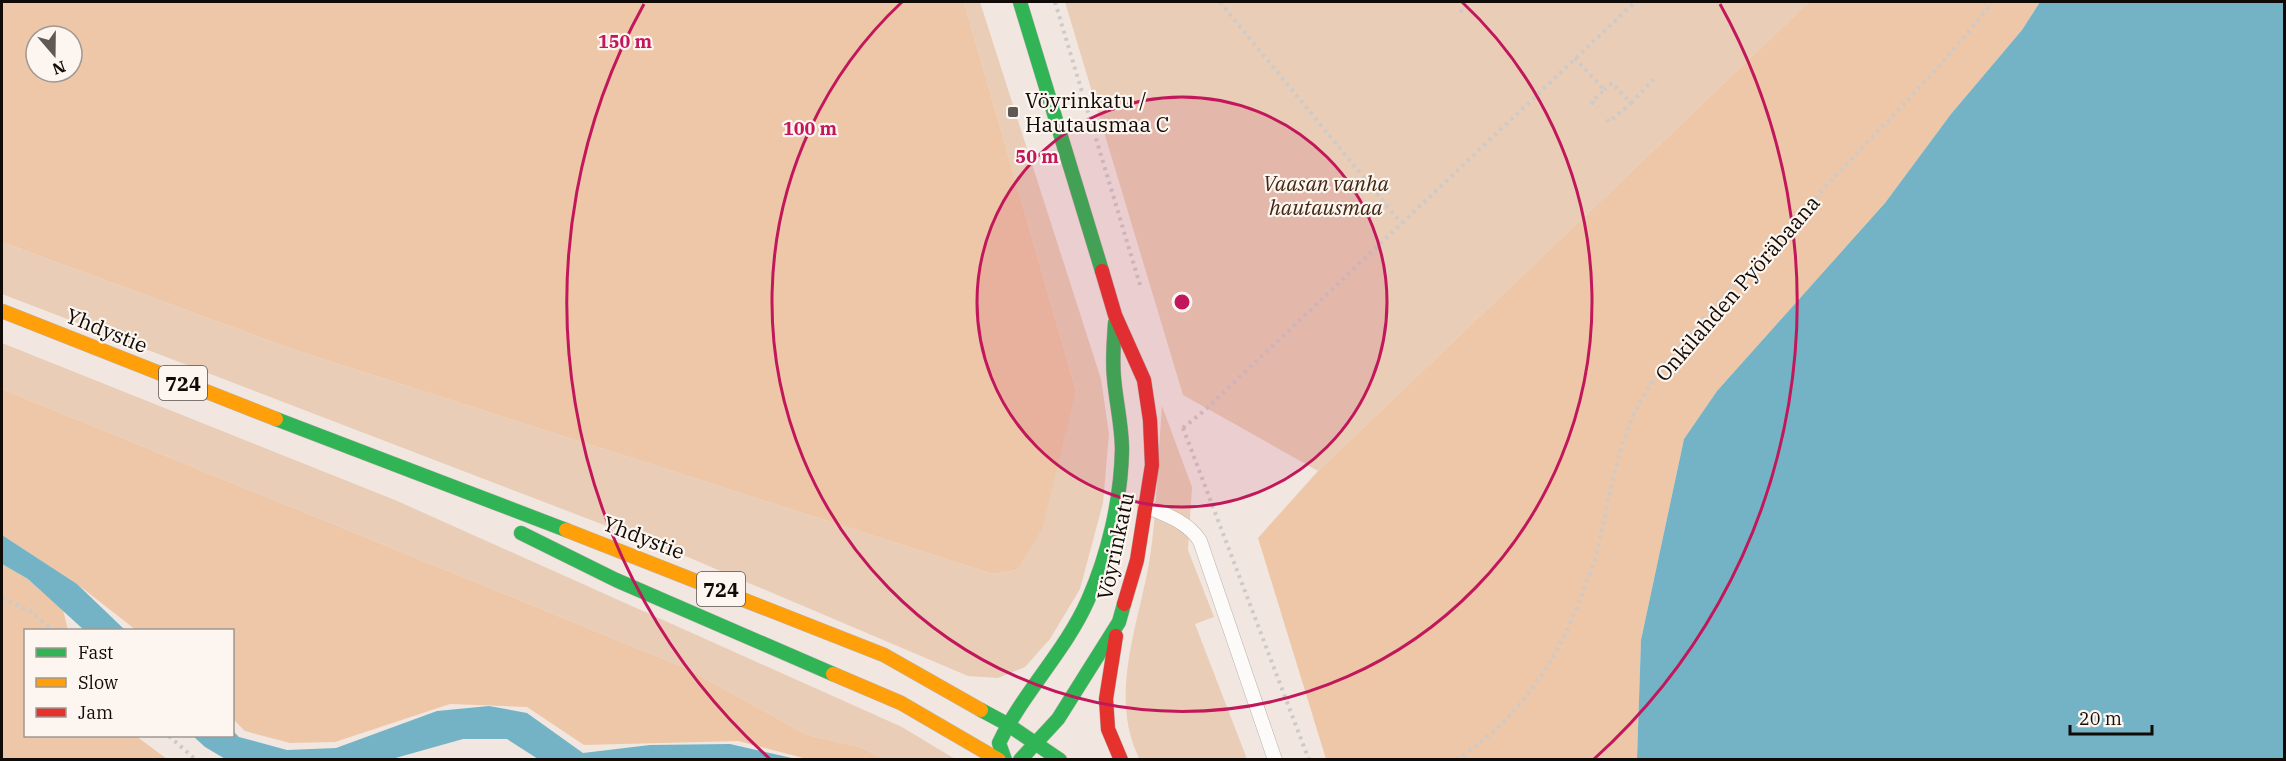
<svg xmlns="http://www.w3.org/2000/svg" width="2286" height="761" font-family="'IBM Plex Serif',serif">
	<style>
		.green { fill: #e9cdb7 }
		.forest { fill: #edc7a8; fill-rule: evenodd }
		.water { fill: #74b3c5 }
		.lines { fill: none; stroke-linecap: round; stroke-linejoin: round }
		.lane-casing { stroke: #bbb3ae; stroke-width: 15 }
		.fast-casing { stroke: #bbb3ae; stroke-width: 15 }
		.slow-casing { stroke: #bbb3ae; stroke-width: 15 }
		.jam-casing { stroke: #bbb3ae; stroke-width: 15 }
		.path { stroke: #cdcac8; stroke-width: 4; stroke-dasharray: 3 4.5; stroke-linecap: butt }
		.lane { stroke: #fdfbfa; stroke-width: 14 }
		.fast { stroke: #30b455; stroke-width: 14 }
		.slow { stroke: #ff9f0a; stroke-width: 14 }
		.jam { stroke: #e5322d; stroke-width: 14 }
		.ring { fill: none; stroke: #c2185b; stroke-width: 3 }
		.poi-dot { fill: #5f5853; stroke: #fdf6f0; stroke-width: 2 }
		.labels { text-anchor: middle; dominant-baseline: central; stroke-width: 4.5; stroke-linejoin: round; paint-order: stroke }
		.shield { fill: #fdf6f0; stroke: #58524d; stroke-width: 1.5 }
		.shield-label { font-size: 20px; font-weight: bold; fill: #110b07 }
		.poi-label { font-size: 21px; fill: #110b07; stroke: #fdf6f0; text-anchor: start }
		.park-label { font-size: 21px; font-style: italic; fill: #402712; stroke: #fdf6f0 }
		.street-label { font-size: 21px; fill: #110b07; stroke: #fdf6f0 }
		.centre { fill: #c2185b; stroke: #fdf6f0; stroke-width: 3 }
		.ring-label { font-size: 18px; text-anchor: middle; font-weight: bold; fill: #c2185b; stroke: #fdf6f0; stroke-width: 4.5; stroke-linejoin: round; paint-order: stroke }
	</style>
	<rect width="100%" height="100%" fill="#f1e7e0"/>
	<path class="green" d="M964,2H980L1101,379L1109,434L1103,503L1080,589L1050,639L1025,667L998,678L968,676L690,558L2,294V242L289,348L993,574L1017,570L1076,391Z
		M1065,2H1809L1318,471L1183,395Z
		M2,343L395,500L902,727L955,759H884L860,747L807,735L688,669L2,389Z
		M1162,406L1192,487L1188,550L1214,617L1195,624L1247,759L1140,760C1107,696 1140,622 1150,557C1157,510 1158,455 1162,406Z"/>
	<path class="forest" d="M7,2H964L1076,391L1042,529L1017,570L993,574L289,348L2,242V3ZM36,36H72V72H36Z
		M1809,2H2040L2022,30L1951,114L1885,203L1717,391L1684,439L1641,640L1637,759H1326L1258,538L1318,471Z
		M2,389L688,669L807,735L860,747L884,759H807L738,741L584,745L527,707L450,704L335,742L290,743L245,731L233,719L232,630H136L77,584L2,535Z
		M2,564L28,579L63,610L68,630H26V736H136L167,759L2,760Z"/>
	<path class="water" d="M2040,2H2284V759H1637L1641,640L1684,439L1717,391L1885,203L1951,114L2022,30Z
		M2,535L77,584L125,630H84L28,579L2,564Z
		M489,706L527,713L583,753L650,745L730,744L796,759H538L507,739H463L392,759L227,760L205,747L193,736H232L233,731L239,737L287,750L336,748L437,711Z"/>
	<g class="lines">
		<g class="lane-casing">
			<path id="lane" d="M1145,506C1165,514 1188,522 1200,541L1275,760"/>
		</g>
		<g class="fast-casing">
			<path id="fast" d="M1020,2L1102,271
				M276,419L566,530
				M521,533L616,580L833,674
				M981,710L1007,724L1060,760
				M1005,760L999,743C1023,692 1065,652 1088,600C1108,555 1121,500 1122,450C1122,426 1116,402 1114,378C1112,359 1114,341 1115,323
				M1020,760L1058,719L1119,622L1124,604"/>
		</g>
		<g class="slow-casing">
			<path id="slow" d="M2,311L276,419
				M566,530L884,655L981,710
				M833,674L901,703L999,760"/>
		</g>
		<g class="jam-casing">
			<path id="jam" d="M1102,271L1115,315L1144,380L1150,420L1152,465L1137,560L1124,604
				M1116,636L1106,699L1108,729L1121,760"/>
		</g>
		<path class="path" d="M1055,2L1140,285
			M1220,2L1401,223
			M1460,12L1471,2
			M1575,58L1604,90L1592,102L1598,107
			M1604,90L1612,83L1631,103L1609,122L1605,117
			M1631,103L1657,76
			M1183,428L1309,760
			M1183,428L1205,410L1635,2
			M2,598L30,611L52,630
			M169,736L196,760
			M1456,760C1519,719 1560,658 1584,588C1589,575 1595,561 1598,547C1609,502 1615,453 1636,410C1661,360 1711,310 1749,269C1786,230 1822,190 1859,151C1905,103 1952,55 1992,2"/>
		<use href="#lane" class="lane"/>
		<use href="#fast" class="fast"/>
		<use href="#slow" class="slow"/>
		<use href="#jam" class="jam"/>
	</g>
	<circle cx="1182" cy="302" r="205" fill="#c2185b" fill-opacity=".12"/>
	<g class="ring">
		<circle cx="1182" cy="302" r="205"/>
		<path d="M1462 2A410 410 0 1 1 902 2"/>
		<path d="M770 759A615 615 0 0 1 644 4M1720 4A615 615 0 0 1 1594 759"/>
	</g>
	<rect class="poi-dot" x="1007" y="106" width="12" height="12" rx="3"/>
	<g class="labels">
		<g class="shield">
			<rect x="159" y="366" width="48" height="34" rx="4.5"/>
			<rect x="697" y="572" width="48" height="34" rx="4.5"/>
		</g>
		<g class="shield-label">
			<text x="183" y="383">724</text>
			<text x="721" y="589">724</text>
		</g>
		<g class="poi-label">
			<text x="1025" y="100">Vöyrinkatu /<tspan x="1025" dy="24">Hautausmaa C</tspan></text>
		</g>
		<g class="park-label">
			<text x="1326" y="183">Vaasan vanha<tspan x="1326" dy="24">hautausmaa</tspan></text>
		</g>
		<g class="street-label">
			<text transform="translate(1737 288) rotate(-49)">Onkilahden Pyöräbaana</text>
			<text transform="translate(107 330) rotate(22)">Yhdystie</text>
			<text transform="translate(644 537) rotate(21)">Yhdystie</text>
			<text transform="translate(1115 546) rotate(-78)">Vöyrinkatu</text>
		</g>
	</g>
	<circle cx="1182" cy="302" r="9" class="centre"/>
	<g class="ring-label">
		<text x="625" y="48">150 m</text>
		<text x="810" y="135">100 m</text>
		<text x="1037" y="163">50 m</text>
	</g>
	<rect width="2286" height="761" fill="none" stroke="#110b07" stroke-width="6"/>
	<rect x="24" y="629" width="210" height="108" fill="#fdf6f0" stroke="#9f9893" stroke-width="1.5"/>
	<rect x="36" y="648" width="30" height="9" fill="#30b455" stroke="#9f9893" stroke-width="1.5"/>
	<text x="78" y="659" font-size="18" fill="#110b07">Fast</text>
	<rect x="36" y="678" width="30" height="9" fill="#ff9f0a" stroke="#9f9893" stroke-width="1.5"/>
	<text x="78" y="689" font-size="18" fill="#110b07">Slow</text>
	<rect x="36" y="708" width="30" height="9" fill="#e5322d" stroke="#9f9893" stroke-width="1.5"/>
	<text x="78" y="719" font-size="18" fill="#110b07">Jam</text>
	<g transform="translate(54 54) rotate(160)"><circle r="28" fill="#fdf6f0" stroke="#9f9893" stroke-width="1.5"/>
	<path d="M0-4.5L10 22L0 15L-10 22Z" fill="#5f5853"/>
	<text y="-9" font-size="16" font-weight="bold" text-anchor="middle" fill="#110b07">N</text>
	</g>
	<path d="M2070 725v9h82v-9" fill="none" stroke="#110b07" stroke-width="3"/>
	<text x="2079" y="725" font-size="18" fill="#110b07" stroke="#fdf6f0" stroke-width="4.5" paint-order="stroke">20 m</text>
</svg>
